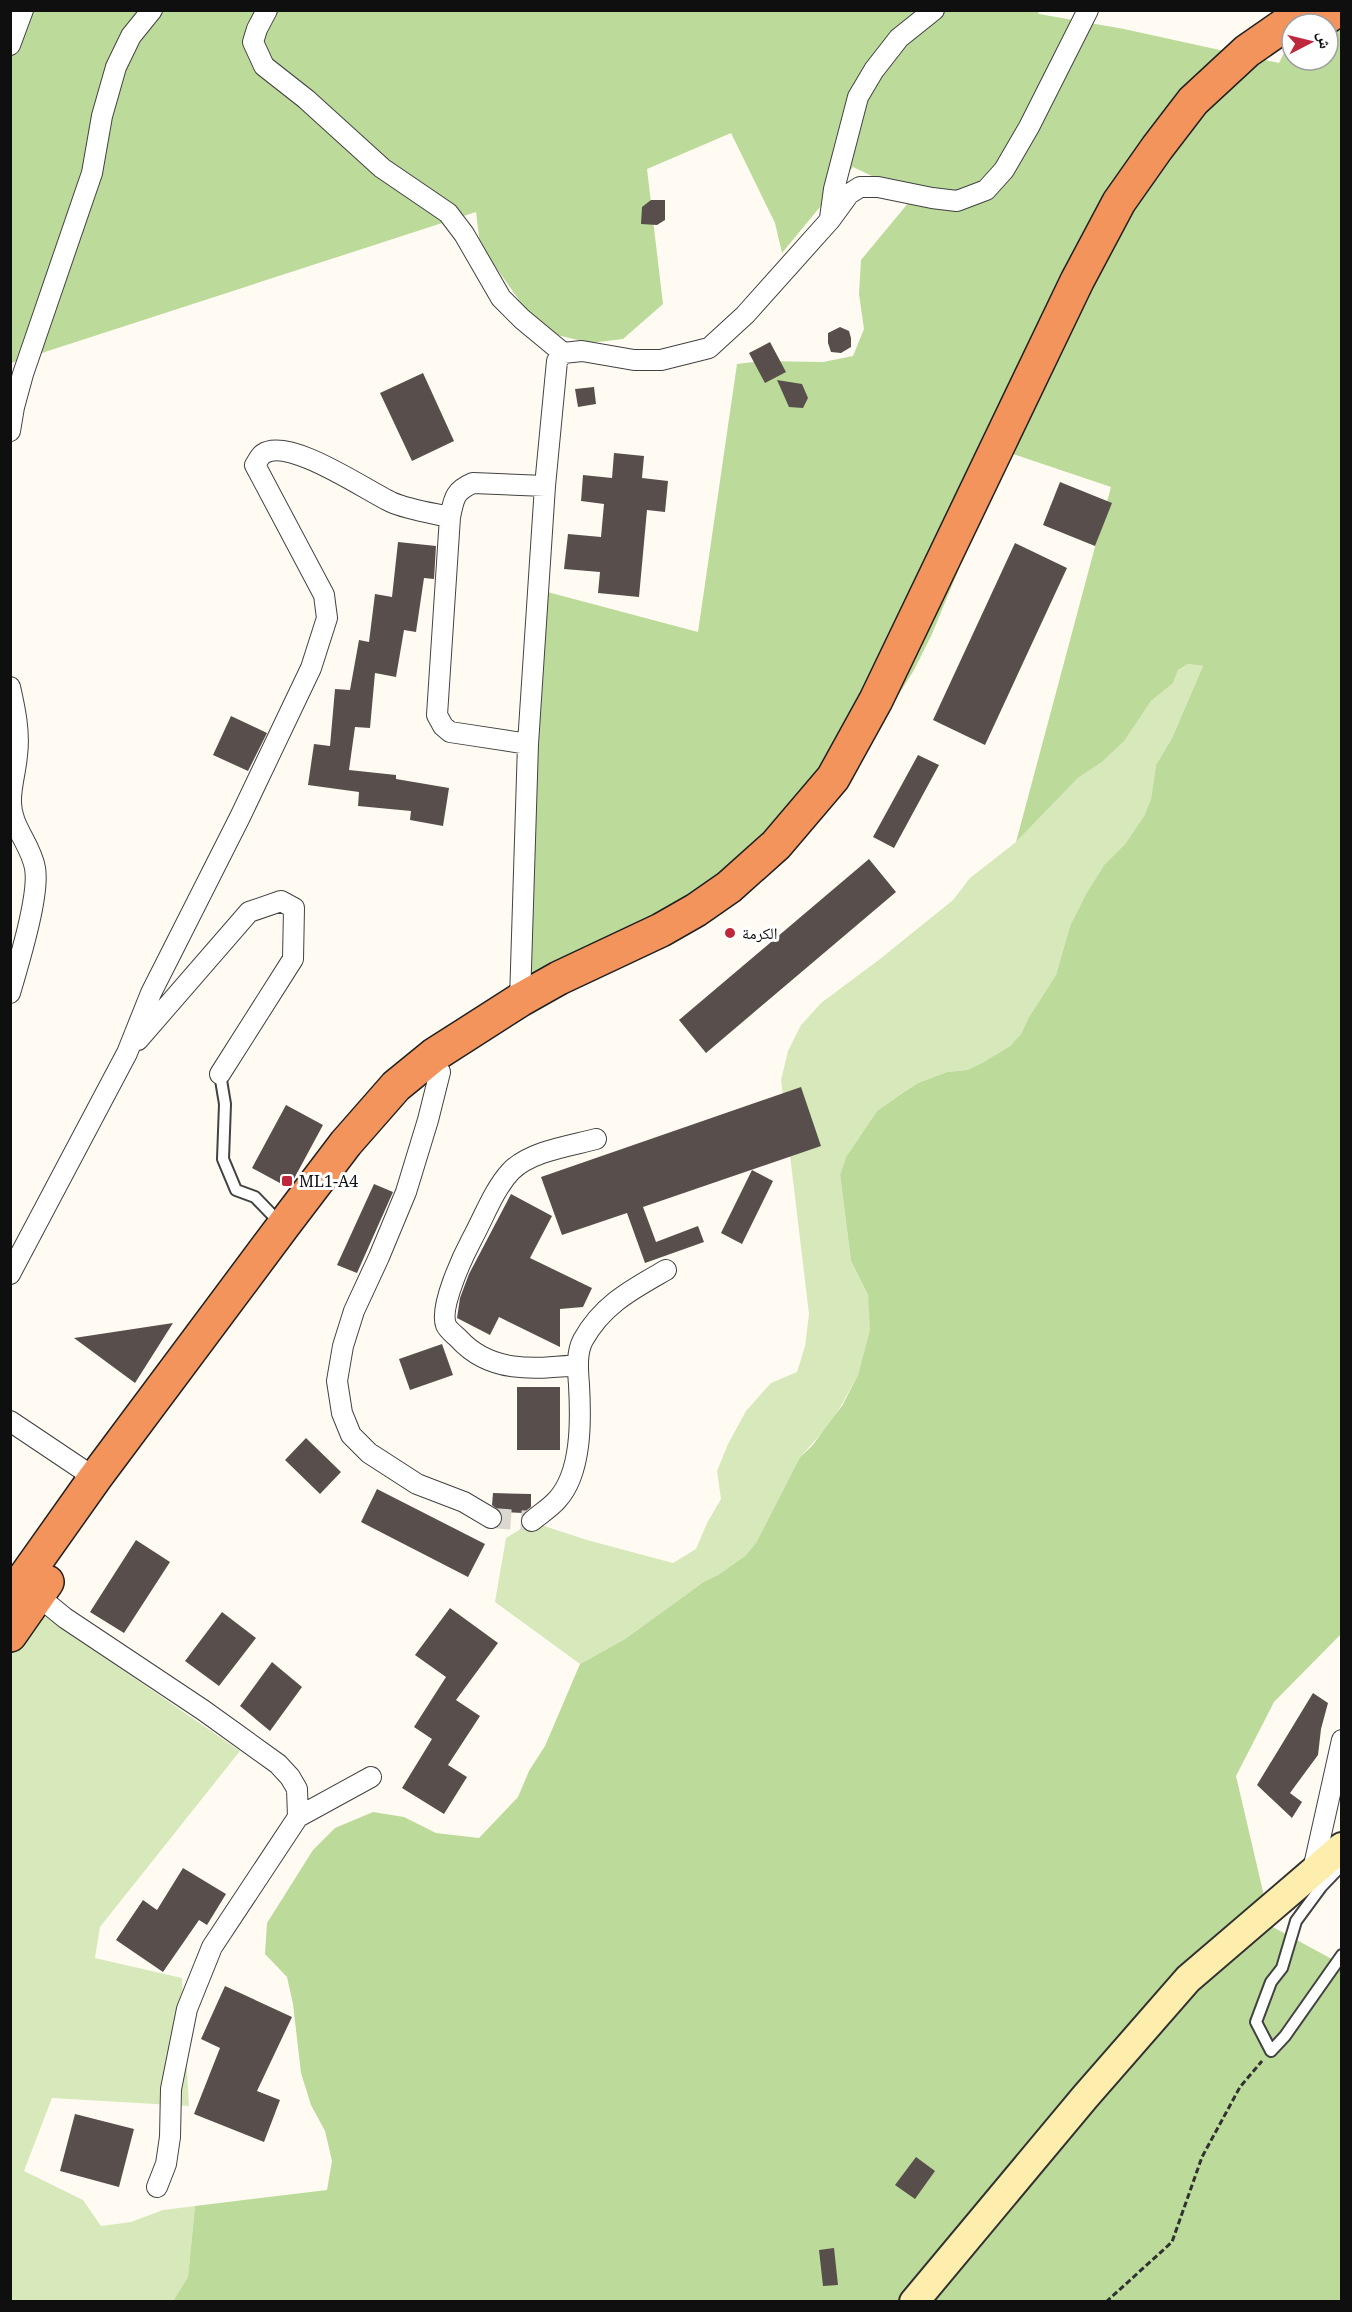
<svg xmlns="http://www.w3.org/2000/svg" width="1352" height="2312" font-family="'Noto Serif','Noto Naskh Arabic',serif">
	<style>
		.green { fill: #d7e9bb }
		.forest { fill: #bcda9a }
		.building { fill: #584f4c }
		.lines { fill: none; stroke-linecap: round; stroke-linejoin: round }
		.street-tunnel { stroke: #dbd8d0; stroke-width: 20; stroke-dasharray: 20 10; stroke-linecap: butt }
		.lane-casing { stroke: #424242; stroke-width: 14 }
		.street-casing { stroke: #424242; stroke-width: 22 }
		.secondary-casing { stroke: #313131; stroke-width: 32 }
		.highway-casing { stroke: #202020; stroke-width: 36 }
		.path { stroke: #313131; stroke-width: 3; stroke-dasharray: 6 3; stroke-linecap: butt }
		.lane { stroke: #fff; stroke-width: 10 }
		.street { stroke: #fff; stroke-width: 20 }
		.secondary { stroke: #feeeae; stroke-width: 28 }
		.highway { stroke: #f2945c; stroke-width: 33 }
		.poi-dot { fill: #bf283c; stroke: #fff; stroke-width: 2 }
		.labels { text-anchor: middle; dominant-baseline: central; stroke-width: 6; stroke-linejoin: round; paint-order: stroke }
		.poi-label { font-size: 16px; fill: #0f0f0f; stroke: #fff; text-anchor: start }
	</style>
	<rect width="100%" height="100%" fill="#fffbf2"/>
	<path class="green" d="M1188,664L1203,666L1172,738L1156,765L1151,799L1144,816L1125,844L1104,865L1086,894L1070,926L1056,975L1029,1017L1021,1034L1010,1046L982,1063L967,1070L947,1072L918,1083L904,1092L877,1111L846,1157L840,1175L851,1261L868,1295L870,1310V1329L858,1375L832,1422L800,1457L756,1543L745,1556L718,1575L705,1581L625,1639L580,1664L495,1602L506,1538L532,1522L587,1540L673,1563L696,1549L707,1523L721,1499L717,1471L728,1444L746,1411L771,1383L797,1372L805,1346L809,1314L781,1080L788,1051L801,1025L821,1003L880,959L953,900L970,878L1016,842L1078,778L1102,762L1123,741L1151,701L1172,683L1178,670Z
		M36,1610L240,1751L100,1927L95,1958L182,1978L189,2106L52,2098L24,2171L83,2200L101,2226L131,2222L163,2210L195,2206L188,2277L173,2301L11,2302L10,1647Z"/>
	<path class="forest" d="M1037,10L1039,14L1124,29L1279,63L1292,37V60H1328V24L1341,11V1634L1274,1702L1236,1776L1271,1926L1341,1964V2301H173L188,2277L195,2206L327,2190L332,2161L325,2131L311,2105L301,2073L293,2004L287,1977L265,1954L267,1923L313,1850L335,1828L373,1812L404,1817L436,1833L479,1838L518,1797L529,1771L545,1746L580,1664L625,1639L705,1581L718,1575L745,1556L756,1543L800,1457L812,1446L842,1406L858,1375L870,1329L868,1295L851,1261L840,1175L846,1157L877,1111L904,1092L918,1083L947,1072L967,1070L982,1063L1010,1046L1021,1034L1029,1017L1056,975L1070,926L1086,894L1104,865L1125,844L1144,816L1151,799L1156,765L1172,738L1203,666L1188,664L1178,670L1173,683L1151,701L1124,741L1102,762L1078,778L1016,842L1111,487L1007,452L932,634L914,670L826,812L804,840L523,978L540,590L698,632L737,364L762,361L823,362L853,356L864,329L859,294L861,260L914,196L853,167L782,253L775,223L731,133L647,169L663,304L623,339L590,343L553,334L531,317L480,245L476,212L11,363L10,11Z"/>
	<path class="building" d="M651,200H665V220L657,225L641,224L642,207Z
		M840,327L849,331L851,338V347L841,353L831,352L828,343V333Z
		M770,342L786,372L765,383L749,353Z
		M423,373L454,441L412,461L380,393Z
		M777,380L802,384L808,398L803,408L789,407Z
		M594,387L596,404L578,407L575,389Z
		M614,453L644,456L642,478L668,481L665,512L647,510L639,597L598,593L600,572L564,569L568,534L601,537L604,504L581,501L583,475L612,478Z
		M1060,482L1112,503L1095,546L1043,525Z
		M398,542L436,546L434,579L424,578L416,632L404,630L396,677L375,673L370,728L355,727L349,770L396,775V779L449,788L443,826L410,820L411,811L358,806L359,792L308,785L314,744L330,746L335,689L350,690L359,640L369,642L375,594L392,597Z
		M1015,543L1067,568L985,745L933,720Z
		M231,716L267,733L248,771L213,755Z
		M918,755L939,765L894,848L873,837Z
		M869,859L896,892L706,1053L679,1020Z
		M801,1087L821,1146L643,1207L656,1242L698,1226L704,1242L645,1263L627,1213L562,1235L541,1177Z
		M286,1105L323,1125L289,1188L252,1168Z
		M752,1170L773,1181L742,1244L721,1233Z
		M374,1184L393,1192L357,1273L337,1265Z
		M511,1194L552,1216L530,1258L592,1288L583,1307L560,1309V1347L499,1317L490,1335L457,1318L460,1298L469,1274Z
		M173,1323L135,1383L74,1338Z
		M442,1344L453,1375L410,1390L399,1359Z
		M517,1387H560V1450H517Z
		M306,1438L341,1472L320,1494L285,1460Z
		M377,1489L485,1544L468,1577L361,1522Z
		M493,1493L531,1494V1507L523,1513L501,1512L492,1505Z
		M136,1540L170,1562L124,1633L90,1612Z
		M450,1608L498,1643L456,1700L480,1716L448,1765L467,1777L444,1814L402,1788L432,1739L414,1727L446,1677L415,1655Z
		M222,1612L256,1638L219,1686L185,1661Z
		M272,1662L302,1687L270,1731L240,1706Z
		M1313,1693L1328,1703L1321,1729L1318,1755L1290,1793L1302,1802L1292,1818L1257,1785Z
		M183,1868L226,1894L207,1925L199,1920L163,1972L116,1940L143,1900L157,1910Z
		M225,1986L292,2017L257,2091L280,2100L264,2142L194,2114L220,2048L201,2039Z
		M75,2114L134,2129L119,2187L60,2171Z
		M916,2157L935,2171L915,2199L895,2185Z
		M834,2248L838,2285L823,2286L819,2250Z"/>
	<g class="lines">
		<path class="street-tunnel" d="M491,1518L532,1521"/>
		<g class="lane-casing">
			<path id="lane" d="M220,1074L225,1104L223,1159L236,1190L255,1197L281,1224
				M1342,1865L1321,1887L1296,1921L1282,1968L1271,1982L1256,2022L1271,2051L1285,2036L1342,1955"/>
		</g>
		<g class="street-casing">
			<path id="street" d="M267,10L257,29L253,42L264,66L306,99L382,168L448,213L464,234L501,298L522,319L563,353
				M10,45L23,10
				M830,218L834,189L858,97L874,70L899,38L934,10
				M10,431L14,407L23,374L92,173L102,116L116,67L131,36L152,10
				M450,517C454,499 454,491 473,483L545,486
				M10,687C15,709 20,732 17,755C16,770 11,785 11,800C10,826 31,844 35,868C40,895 18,965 10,993
				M520,1000L528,744L545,486L557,361L563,353L582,351L634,360H661L709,348L745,315L830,220L849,194L860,187H878L932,198L957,201L986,190L1004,170L1029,127L1088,10
				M138,1040L249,912L281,901L294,908L293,959L220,1074
				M440,1072L428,1120L406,1192L379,1257L354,1311L343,1346L337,1381L342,1413L351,1435L369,1453L417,1484L464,1502L491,1518
				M10,1274L127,1053L151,993L240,817L311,668L327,618L324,595L255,465C257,462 260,456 263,454C288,436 367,491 391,502C409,510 432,513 450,517L437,715L443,726L450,732L528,744
				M578,1365C535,1369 491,1374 459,1339C455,1335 448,1330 446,1325C439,1307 463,1256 472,1239C484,1217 494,1189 511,1171C531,1151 570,1146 596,1139
				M10,1421L95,1478
				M532,1521C540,1514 550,1508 557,1500C582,1473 581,1420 579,1385C578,1371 576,1353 583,1340C603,1304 633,1289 666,1270
				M38,1596L65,1618L203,1710L278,1764L290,1777L297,1789L298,1817L212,1947L187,2009L171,2089L170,2137L166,2164L157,2187
				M298,1817L371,1777
				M1313,1870L1342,1740"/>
		</g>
		<g class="secondary-casing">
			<path id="secondary" d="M914,2302L1085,2097L1188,1979L1342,1847"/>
		</g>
		<g class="highway-casing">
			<path id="highway" d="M1317,24L1337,10
				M10,1598L95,1478L283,1226L346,1143L396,1086L434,1055L520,1000L559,978L661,930L696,910L729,887L776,845L833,778L876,700L1077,281L1119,202L1157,148L1193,101L1247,51L1306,10
				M10,1635L47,1582"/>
		</g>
		<path class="path" d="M1106,2302L1172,2242L1202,2157L1240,2087L1262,2061"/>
		<use href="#lane" class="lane"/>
		<use href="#street" class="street"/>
		<use href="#secondary" class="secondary"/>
		<use href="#highway" class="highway"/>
	</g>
	<g class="poi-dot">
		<circle cx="730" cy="933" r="6"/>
		<rect x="281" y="1175" width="12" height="12" rx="3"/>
	</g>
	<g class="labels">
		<g class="poi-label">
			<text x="742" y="933">الكرمة</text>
			<text x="299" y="1181">ML1-A4</text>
		</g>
	</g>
	<rect width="1352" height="2312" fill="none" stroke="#0f0f0f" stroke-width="24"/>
	<g transform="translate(1310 42) rotate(83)"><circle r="28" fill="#ffffff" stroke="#9f9f9f" stroke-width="1.5"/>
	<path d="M0-4.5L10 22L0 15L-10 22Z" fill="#bf283c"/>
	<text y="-9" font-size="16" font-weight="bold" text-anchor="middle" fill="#0f0f0f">ش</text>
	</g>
</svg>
